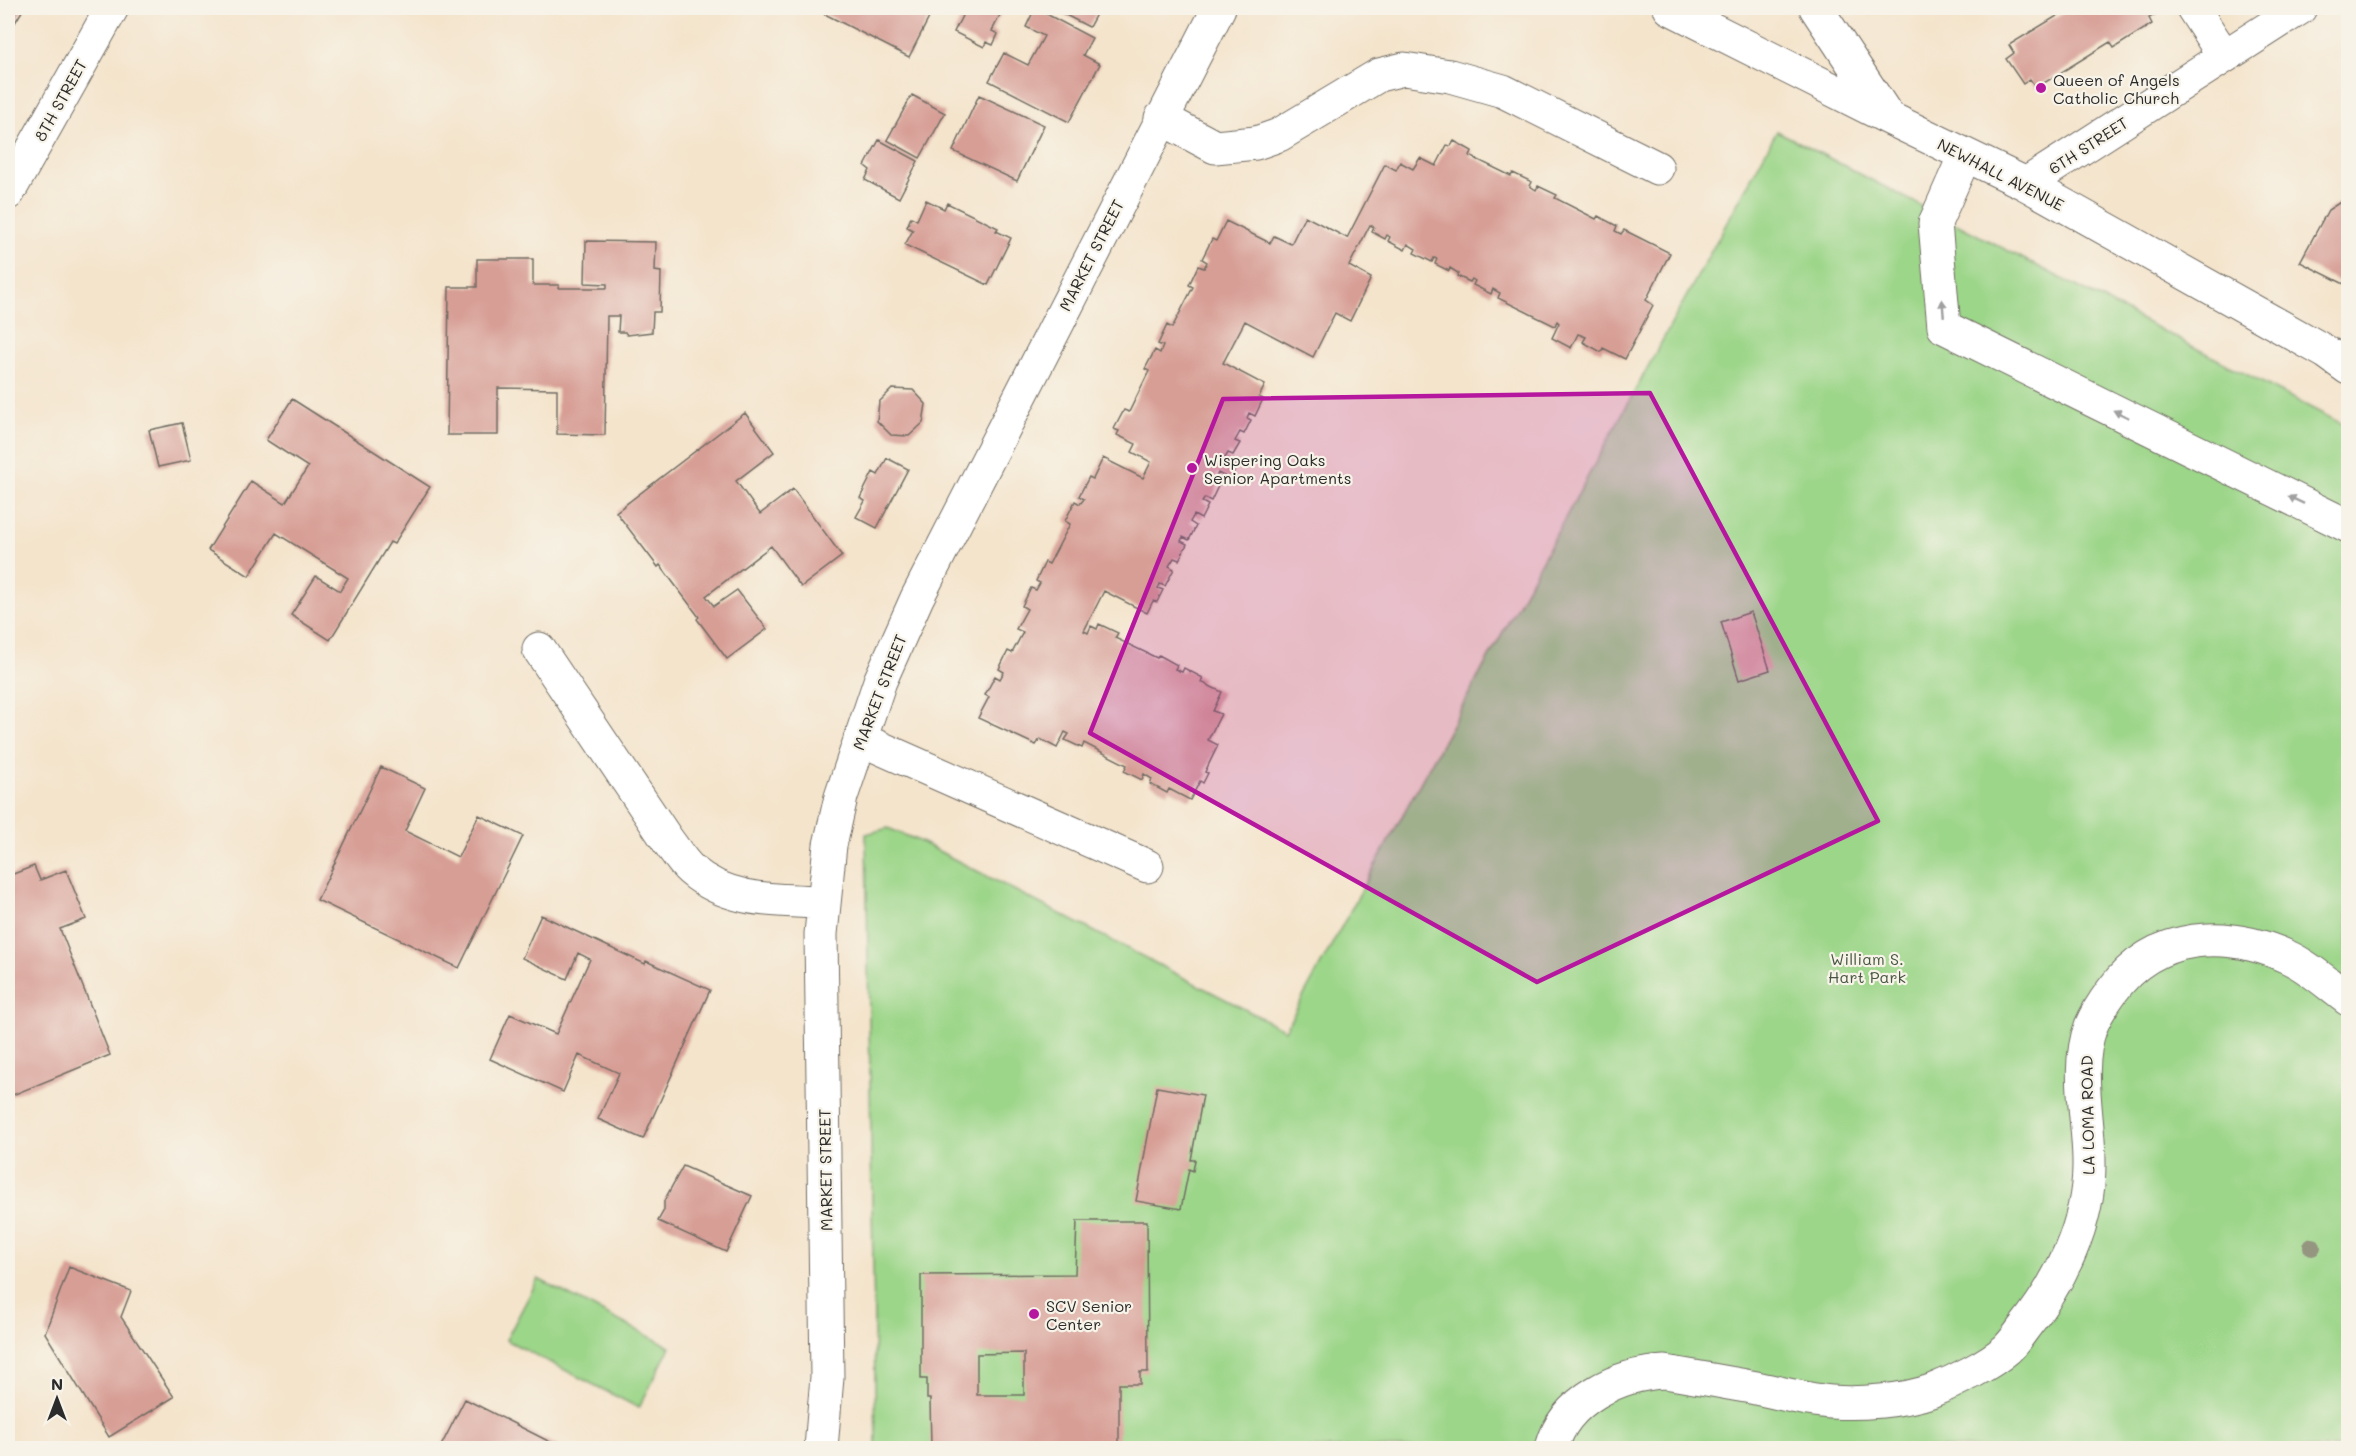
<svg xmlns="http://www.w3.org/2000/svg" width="2356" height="1456" font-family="Mali,sans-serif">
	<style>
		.green { fill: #9cd689; stroke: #64805a; stroke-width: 1.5 }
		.building { fill: #d79e95; fill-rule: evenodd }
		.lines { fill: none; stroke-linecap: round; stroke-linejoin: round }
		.minor-casing { stroke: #716c63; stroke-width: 35 }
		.minor { stroke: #fff; stroke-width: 33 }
		.tree { fill: #959680 }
		.oneway { fill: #a0a0a0 }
		.marked { fill: #b5179e; fill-opacity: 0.2; stroke: #b5179e; stroke-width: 4.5; stroke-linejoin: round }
		.poi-dot { fill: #b5179e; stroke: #f7f3e8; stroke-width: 2 }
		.labels { text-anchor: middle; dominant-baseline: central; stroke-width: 4.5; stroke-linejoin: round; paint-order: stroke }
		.poi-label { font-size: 16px; fill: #2b2b2b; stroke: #f7f3e8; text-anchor: start }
		.street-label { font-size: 16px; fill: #2b2b2b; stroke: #f7f3e8 }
		.park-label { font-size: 16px; fill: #475642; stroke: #f7f3e8 }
	</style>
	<rect width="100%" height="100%" fill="#f7f3e8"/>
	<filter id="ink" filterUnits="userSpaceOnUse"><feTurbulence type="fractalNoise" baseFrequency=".0167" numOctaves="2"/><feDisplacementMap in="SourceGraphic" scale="12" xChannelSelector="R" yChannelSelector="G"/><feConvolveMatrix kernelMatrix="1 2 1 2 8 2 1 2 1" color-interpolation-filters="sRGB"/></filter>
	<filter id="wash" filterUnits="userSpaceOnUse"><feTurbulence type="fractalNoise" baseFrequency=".008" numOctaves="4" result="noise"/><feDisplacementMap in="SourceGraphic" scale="24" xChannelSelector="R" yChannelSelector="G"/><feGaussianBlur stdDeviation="1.35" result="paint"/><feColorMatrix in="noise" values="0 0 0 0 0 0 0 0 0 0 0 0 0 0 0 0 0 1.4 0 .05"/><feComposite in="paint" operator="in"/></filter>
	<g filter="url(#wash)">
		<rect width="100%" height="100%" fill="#f4e4cc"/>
		<path class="green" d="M1777,131L2348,427V1448H876L866,834L888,828L919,841L1285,1030Z
			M538,1279L670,1347L639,1408L506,1340Z"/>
		<g id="blocks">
			<path class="building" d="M8,8H24L8,34Z
				M813,8H934L909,57Z
				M966,8H1007L1005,13L1002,11L992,31L998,34L993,45L986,42L984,47L954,32Z
				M1035,8L1092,38L1083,55L1100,64L1069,122L989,81L1004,53L1028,65L1044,36L1026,27Z
				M1052,8H1083L1096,14L1089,27Z
				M2070,8H2166L2149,18L2152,24L2114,48L2110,42L2036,88L2030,79L2023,84L2006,59L2014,53L2009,45Z
				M912,95L945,113L920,158L887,140Z
				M979,95L1044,125L1017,181L953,151Z
				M879,140L918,161L899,198L865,180L870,170L865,166Z
				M1454,141L1472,151L1470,156L1511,176L1513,173L1532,182L1530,186L1536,190L1538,186L1557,195L1555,198L1596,219L1598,216L1617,226L1615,231L1621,234L1624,230L1670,253L1646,300L1653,305L1625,359L1603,348L1601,352L1583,342L1586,337L1578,334L1571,348L1552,338L1559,323L1557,321L1555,326L1498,298L1500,293L1493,289L1491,294L1473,285L1475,281L1472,279L1470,282L1457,276L1458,273L1450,268L1449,271L1435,264L1437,259L1434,258L1432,262L1414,253L1416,249L1408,244L1405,250L1388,241L1390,237L1387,235L1385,239L1372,232L1374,227L1370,225L1349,266L1371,278L1350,321L1335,313L1313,357L1245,321L1223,363L1265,385L1259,397L1263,399L1255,416L1249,413L1247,418L1251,420L1244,434L1240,432L1235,441L1240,443L1233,455L1228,453L1225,458L1238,463L1230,479L1218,473L1214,481L1219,484L1211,501L1205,498L1202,502L1208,505L1201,519L1194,515L1190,522L1196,526L1189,540L1183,537L1181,541L1187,544L1179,560L1174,558L1169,566L1174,569L1165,586L1160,584L1158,588L1163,590L1157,602L1153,601L1147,613L1104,591L1084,631L1088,633L1091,626L1097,629L1099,624L1118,633L1115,638L1157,658L1159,655L1177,665L1175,669L1182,672L1184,668L1203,678L1201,682L1222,692L1213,711L1221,714L1208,740L1218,745L1205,772L1208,773L1203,783L1200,781L1190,800L1169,789L1167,793L1150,784L1152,779L1144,774L1142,780L1124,771L1127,765L1084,743L1082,748L1065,740L1069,734L1065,732L1057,748L1040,739L1036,745L978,718L989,697L985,695L995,676L1000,679L1004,672L999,669L1008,651L1012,653L1023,632L1016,629L1027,609L1022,606L1031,588L1036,590L1040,583L1036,581L1045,562L1049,564L1070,524L1065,521L1075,501L1080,504L1084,499L1079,496L1089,477L1093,479L1103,458L1143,478L1151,462L1132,452L1136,444L1117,435L1119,431L1114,429L1124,410L1129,412L1149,371L1145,369L1155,350L1160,353L1163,346L1158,344L1167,325L1172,328L1193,287L1189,285L1198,266L1204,268L1207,262L1202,259L1212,239L1216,241L1226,221L1270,243L1274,236L1291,244L1305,216L1347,238L1385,164L1396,170L1400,162L1413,169L1420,158L1436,166L1447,145L1451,146Z
				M2348,197V286L2300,262L2328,210Z
				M926,200L944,209L947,203L998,228L996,231L1011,238L988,285L905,245L913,230L907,227L911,217L917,220Z
				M586,241L656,242L655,271L661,272L660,312H653L652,332L627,335L625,332H618L619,316H607L605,435L557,434V389L498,388V435H447L449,287H477V259H533V285H559V288H607V284L585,283Z
				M892,389L913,390L926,404L923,423L909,436L891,435L877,421L879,402Z
				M292,399L430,487L394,544L390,542L330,640L291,615L316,576L340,591L348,578L276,533L249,576L208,550L251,481L285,503L308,467L266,440Z
				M745,413L774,452L736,481L760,514L793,489L842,556L801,587L771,546L706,596L714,606L737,590L767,629L727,659L697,619L699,617L660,565L658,567L616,512Z
				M182,423L191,460L158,467L149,430Z
				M887,458L908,469L877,528L856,517L865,501L860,498L873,472L878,475Z
				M1751,612L1770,670L1739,680L1721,622Z
				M381,767L425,788L405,831L458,857L479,815L523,836L459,968L317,900Z
				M34,866L40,880L66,870L86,919L60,929L110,1055L8,1097V876Z
				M541,915L645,964L646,961L710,990L643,1139L598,1119L619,1073L579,1055L563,1092L490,1059L510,1014L556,1034L590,959L578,953L567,979L522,958Z
				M1157,1087L1203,1095L1191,1160H1195L1193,1171L1189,1169L1181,1209L1136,1201Z
				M683,1166L752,1196L726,1252L658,1221L664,1210V1201Z
				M1077,1221H1147L1148,1372H1140V1384H1119V1448H931L930,1399H927V1379H921V1275L1075,1274ZM1024,1353V1395H977V1354Z
				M69,1267L131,1291L121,1317L174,1397L109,1437L45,1333Z
				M465,1399L562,1448H440Z"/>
		</g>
	</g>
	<g filter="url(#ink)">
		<use href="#blocks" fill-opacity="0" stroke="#716c63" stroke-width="1.5"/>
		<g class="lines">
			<g class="minor-casing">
				<path id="minor" d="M1670,8L1889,118L2026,184L2326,352L2348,368
					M1816,8L1888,117
					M2193,8L2224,56
					M1161,118L1215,147L1256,143L1279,135L1379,75L1404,69L1450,76L1503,91L1657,168
					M1965,155L1935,223L1944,327L2348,526
					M2026,184L2300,8
					M8,193L112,8
					M539,649L668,841C675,850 682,862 691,870C729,903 777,900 823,902
					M860,739L1147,866
					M821,1448L827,1377L821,934L830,845L841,797L880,681L917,598L1219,8
					M1552,1448C1564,1400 1618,1374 1665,1372C1695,1377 1725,1382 1756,1388C1780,1393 1806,1400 1831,1402C1860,1404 1903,1401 1931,1391C1954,1382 1989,1365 2007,1349C2013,1343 2018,1336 2023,1329C2060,1283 2090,1223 2089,1162C2089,1118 2075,1069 2091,1026C2096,1014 2104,1002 2112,991C2155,931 2228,929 2290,958C2311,968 2330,986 2348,999"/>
			</g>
			<use href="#minor" class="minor"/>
		</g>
		<circle class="tree" cx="2312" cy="1247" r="9"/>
		<defs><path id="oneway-solid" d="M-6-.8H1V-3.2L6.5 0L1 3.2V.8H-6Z" transform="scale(1.5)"/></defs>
		<g class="oneway">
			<use href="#oneway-solid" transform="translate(1943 308) rotate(-95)"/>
			<use href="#oneway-solid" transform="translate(2121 414) rotate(-154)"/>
			<use href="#oneway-solid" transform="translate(2296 500) rotate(-154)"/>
		</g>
	</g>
	<path class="marked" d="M1650,393L1878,821L1537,982L1090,733L1223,399Z"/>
	<g class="poi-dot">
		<circle cx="2041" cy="88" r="6"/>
		<circle cx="1192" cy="468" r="6"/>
		<circle cx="1034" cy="1314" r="6"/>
	</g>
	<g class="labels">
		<g class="poi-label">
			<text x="2053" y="79">Queen of Angels<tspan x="2053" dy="18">Catholic Church</tspan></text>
			<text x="1204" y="459">Wispering Oaks<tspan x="1204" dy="18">Senior Apartments</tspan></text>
			<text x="1046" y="1305">SCV Senior<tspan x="1046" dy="18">Center</tspan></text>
		</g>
		<g class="street-label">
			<text transform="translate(60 100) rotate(-61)">8TH STREET</text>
			<text transform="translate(2088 145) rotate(-33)">6TH STREET</text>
			<text transform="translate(2001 174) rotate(27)">NEWHALL AVENUE</text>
			<text transform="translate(1091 255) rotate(-63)">MARKET STREET</text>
			<text transform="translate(879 692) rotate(-69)">MARKET STREET</text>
			<text transform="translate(2087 1115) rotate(-91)">LA LOMA ROAD</text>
			<text transform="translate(825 1170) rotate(-91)">MARKET STREET</text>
		</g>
		<g class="park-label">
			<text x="1867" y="958">William S.<tspan x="1867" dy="18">Hart Park</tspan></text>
		</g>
	</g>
	<rect width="2356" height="1456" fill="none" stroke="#f7f3e8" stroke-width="30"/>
	<g transform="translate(57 1399)" stroke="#f7f3e8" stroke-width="4.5" paint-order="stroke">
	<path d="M0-4.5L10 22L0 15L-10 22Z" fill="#2b2b2b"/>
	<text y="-9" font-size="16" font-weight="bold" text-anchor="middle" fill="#2b2b2b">N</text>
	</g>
</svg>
